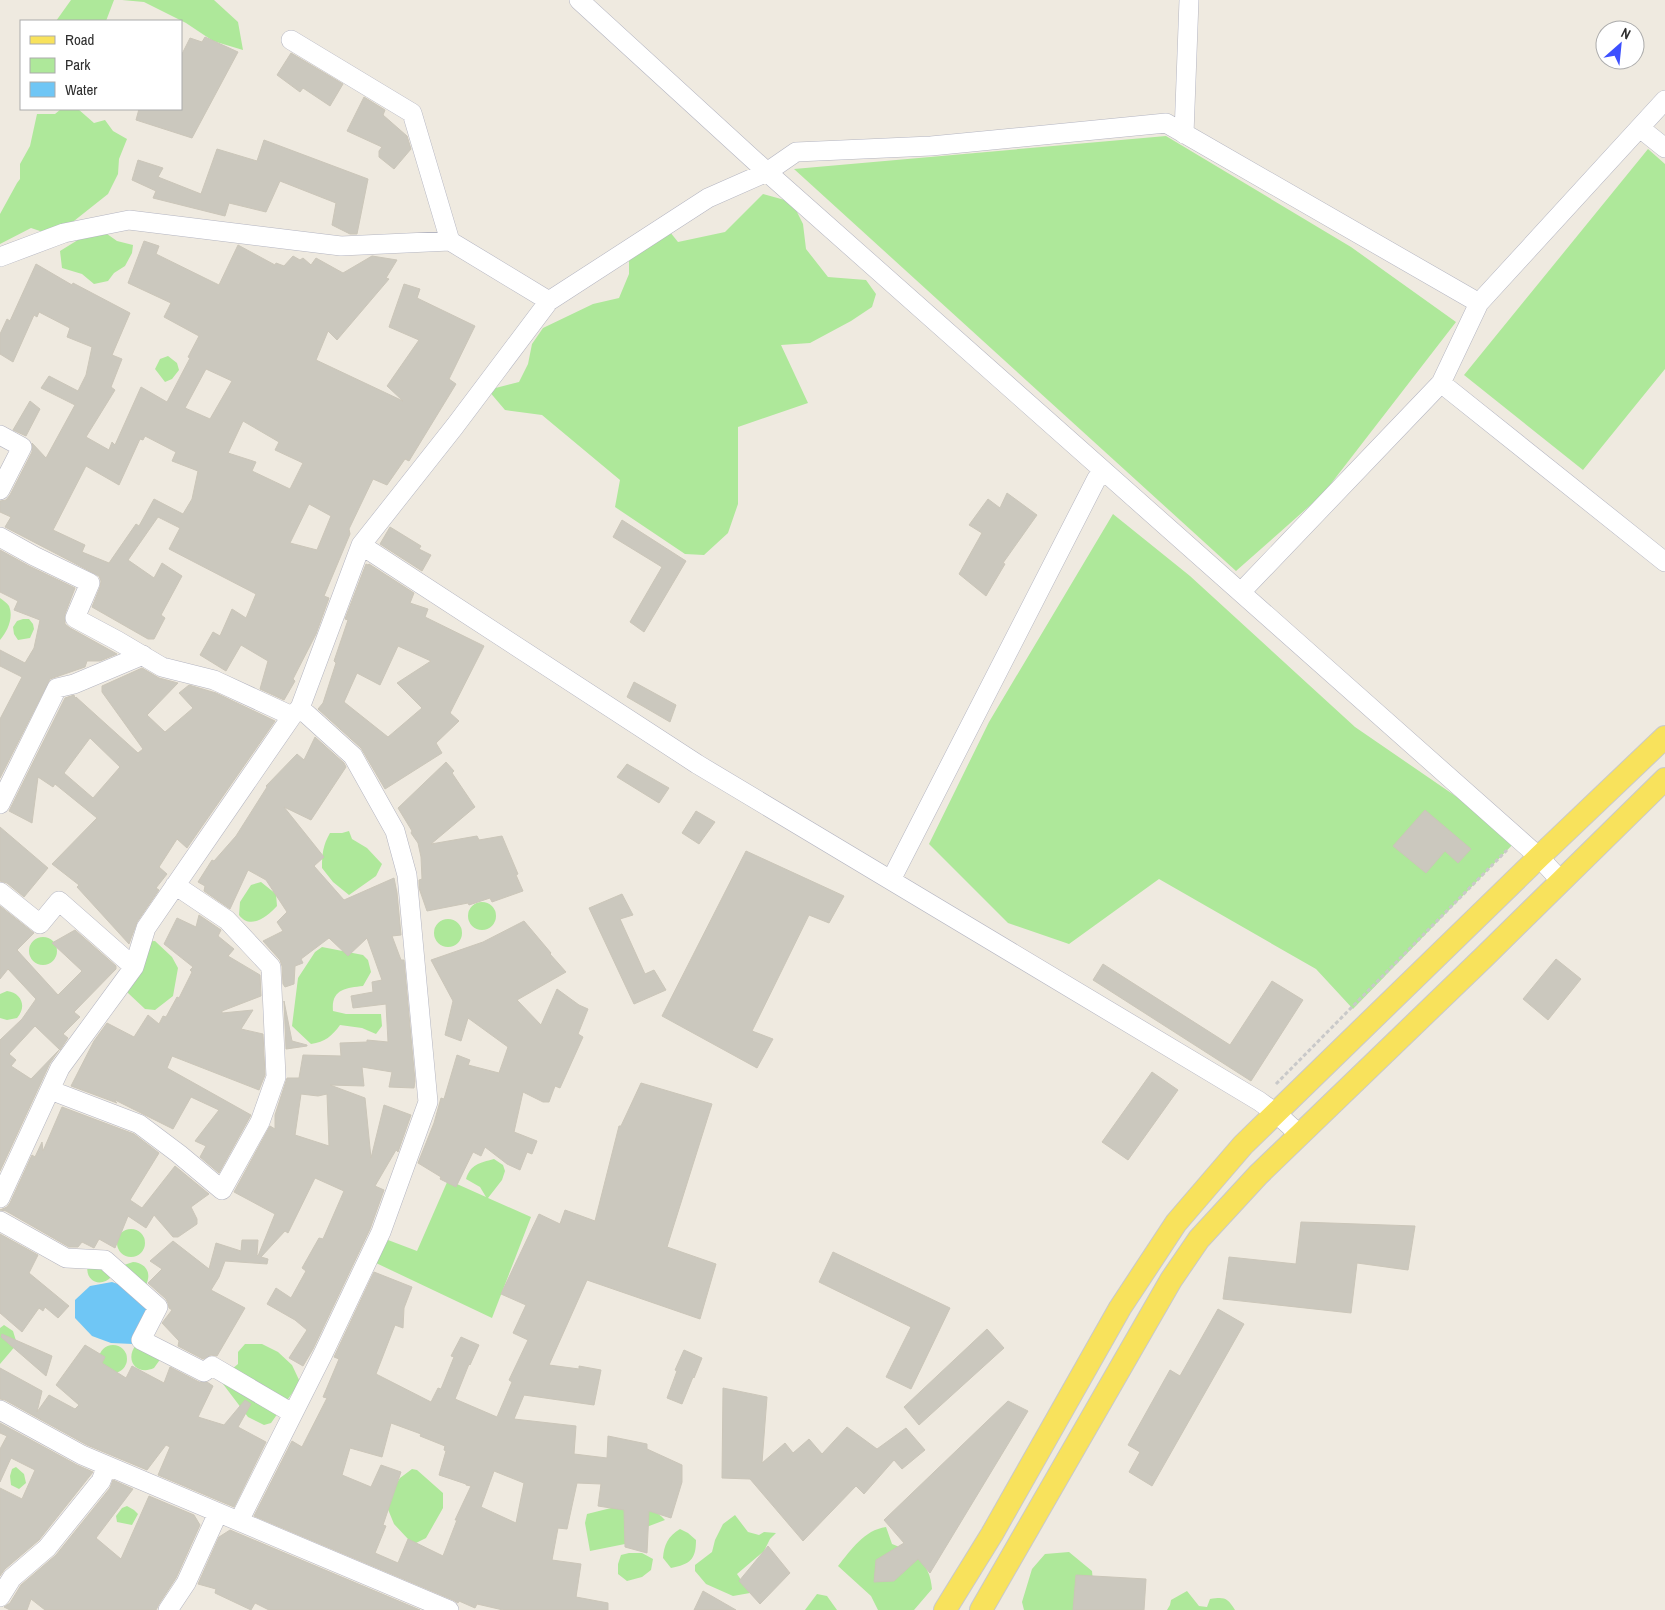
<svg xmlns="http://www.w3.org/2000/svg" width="1665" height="1610" font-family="'Archivo Narrow',sans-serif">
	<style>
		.green { fill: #aee89a }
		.water { fill: #6fc6f5 }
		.building { fill: #cbc8be; stroke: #cbc6b9; fill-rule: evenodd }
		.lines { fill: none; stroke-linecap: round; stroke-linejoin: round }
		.minor-casing { stroke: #b4b5c1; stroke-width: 20 }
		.major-casing { stroke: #c9c9c9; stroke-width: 24 }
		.path { stroke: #c9c9c9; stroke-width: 3; stroke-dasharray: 4 2.5; stroke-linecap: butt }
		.minor { stroke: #fff; stroke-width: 19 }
		.major { stroke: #f8e25c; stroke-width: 22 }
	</style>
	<rect width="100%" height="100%" fill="#efeae0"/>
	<path class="green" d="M71,0H114L106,21H56Z
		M122,0H214L238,22L243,50L213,41L186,23L144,2Z
		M61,109H78L94,123L105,120L113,131L127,139L119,159L118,174L108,194L55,236L31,228L0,244V214L17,183L20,179V164L30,146L37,114H55Z
		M1166,136L1351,247L1456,322L1323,494L1236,571L794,169Z
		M1648,149L1665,164V369L1583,470L1464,375Z
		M763,194L792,202L803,224L806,249L828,277L866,280L876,294L872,307L851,321L810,343L781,345L808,403L738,427V504L728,533L704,555L685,554L615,507L620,480L542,415L505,410L488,390L519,382L528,364L532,344L543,328L593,304L619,298L629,274V261L644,247L670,232L678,242L725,232Z
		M100,229L117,241L133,245L132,253L125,266L114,273L108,281L94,284L82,274L62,268L60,251L94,230Z
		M168,356L177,363L179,370L172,379L165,382L155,369L160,359Z
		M1113,514L1190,576L1355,727L1518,839L1353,1009L1316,969L1159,879L1069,944L1008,923L929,844L989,722Z
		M0,598C3,600 7,603 9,606C14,618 7,632 0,640Z
		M23,619H29L33,624L34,629L30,638L18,640L14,634L13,627L17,621Z
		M349,831L352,839L367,848L382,864L376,876L349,895L333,882L322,868C322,854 323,845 330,833H342Z
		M261,882L276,894L277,906C267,917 250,930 239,915L240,902L251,885Z
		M468 916a14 14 0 1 1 28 0a14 14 0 1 1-28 0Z
		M434 933a14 14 0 1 1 28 0a14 14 0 1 1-28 0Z
		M29 951a14 14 0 1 1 28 0a14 14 0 1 1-28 0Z
		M155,941L172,957L178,968L173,996L155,1010L145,1009L128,993L121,963L139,942Z
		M322,947L363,955L368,960L371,972L363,986C346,988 331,989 333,1011L346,1014H381L382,1026L376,1034L362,1028L340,1025C332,1036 325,1042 311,1044L292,1026L298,978L315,952Z
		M7,991C22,993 27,1007 17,1018L7,1020L0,1018V994Z
		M494,1159L503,1165L505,1171L502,1180L488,1198L531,1217L492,1318L376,1263L388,1240L417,1251L448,1180L486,1197L480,1187L466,1179C471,1164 479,1163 494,1159Z
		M117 1243a14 14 0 1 1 28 0a14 14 0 1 1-28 0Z
		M91,1257L112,1276C99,1291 79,1278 91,1257Z
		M133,1262C146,1263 152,1273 146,1285L124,1265Z
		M4,1325L13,1331L17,1344L0,1364V1328Z
		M245,1344H262L278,1352L292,1365L300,1382L271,1423L264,1425L248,1417L223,1384L225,1375L238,1364V1352Z
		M99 1359a14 14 0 1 1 28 0a14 14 0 1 1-28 0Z
		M136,1345L160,1356L159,1361L154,1368C137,1376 124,1360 136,1345Z
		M16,1467L24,1474L26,1483L19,1489L11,1485L10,1476L12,1469Z
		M412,1469L417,1470L443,1493V1508L426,1538L406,1548L408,1539L394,1524L385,1502L400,1478Z
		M127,1506L134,1510L138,1514L132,1525L117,1522L116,1516L122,1508Z
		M611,1508C630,1509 652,1504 665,1520L636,1531L625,1544L590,1551L585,1523L587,1514Z
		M735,1515L748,1532L759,1535L764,1532L776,1533L770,1539L764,1551L737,1574L750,1593L733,1596L706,1584L695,1571V1565L712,1552L715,1540L723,1524Z
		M886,1527L892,1544C916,1554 930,1563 932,1589L914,1610H878L871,1596L838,1566C851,1550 864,1530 886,1527Z
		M680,1529L688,1533L696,1540C696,1560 690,1564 671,1568L663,1558C664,1545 668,1536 680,1529Z
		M1069,1552L1092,1571L1093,1582L1076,1610H1024L1022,1602L1032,1569L1045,1554Z
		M629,1553H642L653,1559L651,1570L642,1577L627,1581L618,1574V1564L621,1555Z
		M1187,1591L1199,1606L1207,1607L1210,1599C1224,1597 1227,1597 1235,1610H1167L1170,1605L1171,1600Z
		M817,1594L827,1596L837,1610H805Z"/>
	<path class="water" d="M112,1282L130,1288L153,1317L133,1344L111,1343L92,1336L75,1318V1300L90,1286Z"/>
	<path class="building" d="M205,37L238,52L192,138L136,120L139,109H181V56L190,38L202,42Z
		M291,53L343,84L330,106L303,88L300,92L277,75Z
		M364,97L385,110L383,115L407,136L411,149L394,169L379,157V151L382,147L347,131Z
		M264,140L368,179L357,234H350L332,225L336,203L280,181L266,212L229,203L225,216L153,198L156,191L132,180L138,160L163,168L158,177L201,194L217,149L257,161Z
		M144,241L159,246L156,254L219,285L238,245L275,265L276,263L284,266L293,256L300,260L303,258L311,265L316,258L343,273L372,256L397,260L386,278L389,279L337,340L328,331L316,360L403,401L387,386L419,340L389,327L404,284L420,289L417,298L475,326L449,379L456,384L409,461L405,459L387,485L373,479L349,529L350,534L324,596L329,598L316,634L293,679L295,681L284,700L260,689L268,661L241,645L226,671L200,655L213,632L220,636L232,609L246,618L256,594L169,549L180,528L158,517L128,560L154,578L162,563L182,576L161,615L165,618L154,639H148L92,607L100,587L101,581L99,576L5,527L11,517L0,512V501L6,500L10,495L32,452V443L46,458L75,405L41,388L49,376L78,391L86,375L92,347L67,337L70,328L39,312L37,317L34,315L13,362L0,354V334L7,319L10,321L36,264L72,285L73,283L130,313L112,355L122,359L111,387L115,390L86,437L109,450L112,442L115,445L141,387L167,402L190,358L188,357L199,336L164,317L171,303L128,283ZM206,369L232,381L210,419L185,408ZM243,421L279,442L275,450L303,463L290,489L252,471L256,462L228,453ZM145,436L176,452L172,461L198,471L192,499L183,514L154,499L139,526L136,524L109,563L82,552L85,545L53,530L86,466L119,485L140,439L143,440ZM309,504L331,516L317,550L290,543Z
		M30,401L40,409L26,436L13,430Z
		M1007,493L1037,515L1003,563L1005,564L986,596L959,574L982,533L969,525L988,499L1000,508Z
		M622,520L686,561L644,632L630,622L662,567L613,537Z
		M390,527L421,546L419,549L431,555L422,571L380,544Z
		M0,550L29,566L75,588L65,614V624L70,628L117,654L100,661H87L85,667L50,679L0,778V719L22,677L0,666V650L25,663L34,648L40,620L14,610L18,601L0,592Z
		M366,564L368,565L369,564L414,593L410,603L428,609L425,617L484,646L450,713L459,721L436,743L442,753L385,789L361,748L318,709L323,703L336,663L334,661L348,620L345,619ZM398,646L431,661L397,683L422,708L388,737L344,702L357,673L380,685Z
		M142,668L159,678L178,683L147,715L165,732L193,708L179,693L189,685L216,693L275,721L187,848L177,839L159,867L167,874L156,888L159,890L137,922L129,944L77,887L79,885L52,864L97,818L55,784L53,787L38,777L32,823L9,811L65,698L74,695L75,698L76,697L138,753L143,749L102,692V686ZM90,738L120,767L93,798L64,773Z
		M634,682L676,705L670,722L627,697Z
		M315,737L344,763L346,767L311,820L284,807L324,857L314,866L344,900L394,878L397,893L401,935L392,936L401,960H404L415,1081L414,1088L389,1087L392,1072L362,1067L364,1086L330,1085L365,1098L371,1158L384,1105L411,1115L398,1152L396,1150L375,1186L384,1190L370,1229L313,1349L303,1366L289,1358L307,1330L295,1320L267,1304L276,1288L291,1298L306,1271L302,1268L319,1238L323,1239L344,1191L315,1178L288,1233L285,1231L261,1257L268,1259L267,1264L225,1261L219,1277L211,1290L245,1308L217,1356L211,1355L203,1359L178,1346L179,1341L162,1323L172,1310L169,1308L168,1303L166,1299L148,1283L162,1269L150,1261L173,1241L209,1269L216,1243L241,1251L242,1240H258L257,1255L258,1256L275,1214L234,1192L270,1126L275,1129V1115L287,1078H299L303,1055L341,1056L340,1043L367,1042V1040L388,1042L386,1004L353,1008L351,996L373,992L372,982L382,980L367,938L348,956L329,938L301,959L303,963L295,966L294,984L285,987L283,984L282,966L280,960L263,941L283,931L277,922L287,912L266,880L248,870L230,909L204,891L205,886L198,882L212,860L214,861L236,836L267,787L266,786L297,754L304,760ZM301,1094L318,1096L327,1094L329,1146L295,1135Z
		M446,762L454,771L452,773L475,807L431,844L477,836L479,840L502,836L518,874L516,875L523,891L492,902L490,898L469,905L468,903L427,911L419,888V880L422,879L421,857L418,843L411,833L412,831L398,808Z
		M627,764L669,788L659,803L617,777Z
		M1425,810L1471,849L1458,863L1445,851L1426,873L1393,846Z
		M696,811L715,822L699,844L682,833Z
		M0,827L48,868L24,897L7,883L0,881Z
		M746,851L844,896L829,923L809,915L752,1031L773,1039L757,1068L662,1016Z
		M622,894L633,915L620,919L645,974L654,970L666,990L634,1004L589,908Z
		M0,906L34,933L17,950L58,995L82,971L52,943L75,930L116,966V969L74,1012L80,1017L63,1034L68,1038L60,1050L35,1026L9,1054L16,1060L11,1066L31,1079L59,1050L50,1063L0,1171V1040L22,1019L36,999L8,969L0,979Z
		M199,915L221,930L218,936L234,949L228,956L260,975L261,996L222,1011V1013L253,1010L241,1029L263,1034L265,1075L259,1090L172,1056L167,1068L251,1115L219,1173L200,1157L206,1146L195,1141L219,1110L191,1097L173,1129L115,1100V1101L117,1103L71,1086L94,1041L107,1023L134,1037L148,1015L159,1024L163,1016L166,1017L177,997L179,998L192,972L190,970L193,967L164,944L177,918L196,927Z
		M524,921L551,953L550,954L566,972L517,1000L541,1025L557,989L579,1005L588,1009L578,1034L583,1037L560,1088L555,1086L549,1102H543L523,1092L514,1132L537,1141L532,1154L527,1152L520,1170L507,1164L485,1147L481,1156L473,1152L456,1187L440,1179L441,1177L418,1163L434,1123L441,1098L444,1099L457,1055L470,1060L468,1065L499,1073L508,1047L468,1018L461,1041L445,1035L453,1001L431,960L483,942Z
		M1556,959L1581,979L1548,1020L1523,999Z
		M1103,964L1230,1045L1272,981L1303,1000L1251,1081L1093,980Z
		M284,1001L292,1041L307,1045V1046L286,1049Z
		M1152,1072L1178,1090L1128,1160L1102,1142Z
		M641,1083L712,1104L667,1247L716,1264L700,1319L587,1280L549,1365L579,1369V1366L601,1370L594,1405L524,1395L514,1419L576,1426L574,1454L607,1458L608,1436L647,1444V1449L682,1465V1482L671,1518L649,1511L647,1553L625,1547L624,1510L598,1506L601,1484L577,1483L567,1529L558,1528L552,1560L581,1564L576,1597L608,1603V1610H503L477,1604L475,1608L459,1601L458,1603L453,1600L254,1516L292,1441L302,1447L327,1398L323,1397L339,1359L334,1357L374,1272L412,1287L404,1308L403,1328L395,1325L376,1374L431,1402L438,1388L441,1389L454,1357L451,1356L461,1337L479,1345L470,1365L469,1364L455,1399L497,1417L512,1382L509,1380L528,1340L513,1333L526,1305L501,1294L539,1214L560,1224L565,1210L595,1221L619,1126H621ZM391,1423L421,1434L420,1436L445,1446L444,1450L446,1451L439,1475L466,1484V1485L471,1486L455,1520H457L443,1556L408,1539L398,1563L375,1553L386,1526L383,1525L401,1472L381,1465L371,1487L342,1475L350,1448L382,1457ZM494,1471L524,1483L516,1523L481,1507Z
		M62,1107L134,1134L159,1153L130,1200L142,1208L175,1166L209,1194L191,1207L197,1219V1224L178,1237H173L154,1215L146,1228L128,1216L115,1248L99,1239L94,1248L82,1242L78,1247H69L6,1211L0,1210L7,1207L10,1203L32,1155L35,1157L42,1142L43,1151Z
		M1301,1222L1415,1226L1408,1270L1357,1263L1351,1313L1223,1299L1229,1257L1296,1264Z
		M0,1234L38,1255L29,1273L69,1306L58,1318L45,1307L43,1311L39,1308L22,1332L0,1313Z
		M833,1252L950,1308L911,1389L886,1377L911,1327L819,1282Z
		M1218,1309L1244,1324L1152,1486L1129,1472L1140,1452L1128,1445L1170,1370L1180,1376Z
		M987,1329L1004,1348L919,1425L904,1407Z
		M2,1334L52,1356L46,1376L1,1337Z
		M85,1345L105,1357L102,1363L126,1378L132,1366L164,1383L170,1367L199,1382H207L213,1386L198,1417L224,1425L245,1400L251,1404L238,1427L266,1442L234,1507L158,1475L170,1447L166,1445L147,1470L87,1445L5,1400L0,1399V1368L42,1391L37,1412L49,1395L75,1409L79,1405L56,1385Z
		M684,1350L702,1358L694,1378L693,1377L682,1404L667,1398L677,1371L675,1370Z
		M723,1388L767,1397L762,1463L785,1443L793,1453L809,1439L822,1454L847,1427L877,1449L906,1428L925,1450L902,1469L894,1460L864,1494L856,1486L803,1541L750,1479L722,1478Z
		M1008,1401L1028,1411L930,1573L918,1559L894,1581L874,1582L876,1560L904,1543L884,1520Z
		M0,1423L77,1465L93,1472L39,1540L5,1569L0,1576V1488L22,1499L35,1470L11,1458L0,1482V1449L7,1436L0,1433Z
		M113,1480L133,1489L96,1538L121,1559L149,1496L194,1515L200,1525L176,1578L159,1604L156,1610H45L31,1599L27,1610H10L4,1607L10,1603L21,1585L56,1555L110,1488Z
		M230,1530L420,1610H269L255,1603L251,1610L215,1593L216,1589L198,1584L219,1537Z
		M768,1546L790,1573L760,1604L739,1581Z
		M1076,1575L1146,1579L1144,1610H1073Z
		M703,1591L736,1610H694Z"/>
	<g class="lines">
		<g class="minor-casing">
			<path id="minor" d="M579,0L767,172L796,152L931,146L1166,123L1479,303L1441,383L1241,592
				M291,40L412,113L450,241
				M1640,128L1665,148
				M1184,134L1189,0
				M0,257L64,233L129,220L341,246L450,241L549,301
				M1479,303L1665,100
				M1441,383L1665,562
				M0,435L22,447L0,490
				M0,537L34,556L90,583L75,618L118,641L162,667L214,680L292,716
				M361,545L697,764L1259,1101L1277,1114L1300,1135
				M0,804L57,688L74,684L143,655
				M891,880L1097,478
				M0,892L40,924L59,901L134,967
				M50,1090L139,1124L179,1154L222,1190L260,1122L276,1077L271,967L227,920L175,885
				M0,1198L60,1068L134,967L146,928L292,716L300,708L361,545L455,426L549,301L708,198L767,172L1539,857L1561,881
				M0,1221L66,1258L105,1260L158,1307L141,1340L204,1372L212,1366L292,1413
				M0,1410L82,1455L449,1610
				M239,1521L323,1354L381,1232L428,1102L407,875L395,831L353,756L300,708
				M0,1597L12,1578L47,1548L101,1481L107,1466
				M168,1610L186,1583L218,1513"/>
		</g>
		<g class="major-casing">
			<path id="major" d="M945,1610L992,1534L1120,1308L1176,1223L1243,1145L1539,857L1665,737
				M981,1610L1171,1280L1199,1239L1258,1175L1484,957L1665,779"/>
		</g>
		<path class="path" d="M1276,1084L1507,850"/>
		<use href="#minor" class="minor"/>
		<use href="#major" class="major"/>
	</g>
	<rect x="20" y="20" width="162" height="90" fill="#ffffff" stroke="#ababab"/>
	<rect x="30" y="36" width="25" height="8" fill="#f8e25c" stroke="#ababab"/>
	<text x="65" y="45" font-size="15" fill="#2e2e2e">Road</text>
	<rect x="30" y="58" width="25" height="15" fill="#aee89a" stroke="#ababab"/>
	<text x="65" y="70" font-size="15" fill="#2e2e2e">Park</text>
	<rect x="30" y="82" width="25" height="15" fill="#6fc6f5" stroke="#ababab"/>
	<text x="65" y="95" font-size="15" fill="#2e2e2e">Water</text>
	<g transform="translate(1620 45) rotate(27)"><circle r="24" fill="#ffffff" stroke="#ababab"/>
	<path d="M0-4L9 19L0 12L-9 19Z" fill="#3d50ff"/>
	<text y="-8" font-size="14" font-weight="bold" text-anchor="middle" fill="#2e2e2e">N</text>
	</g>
</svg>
